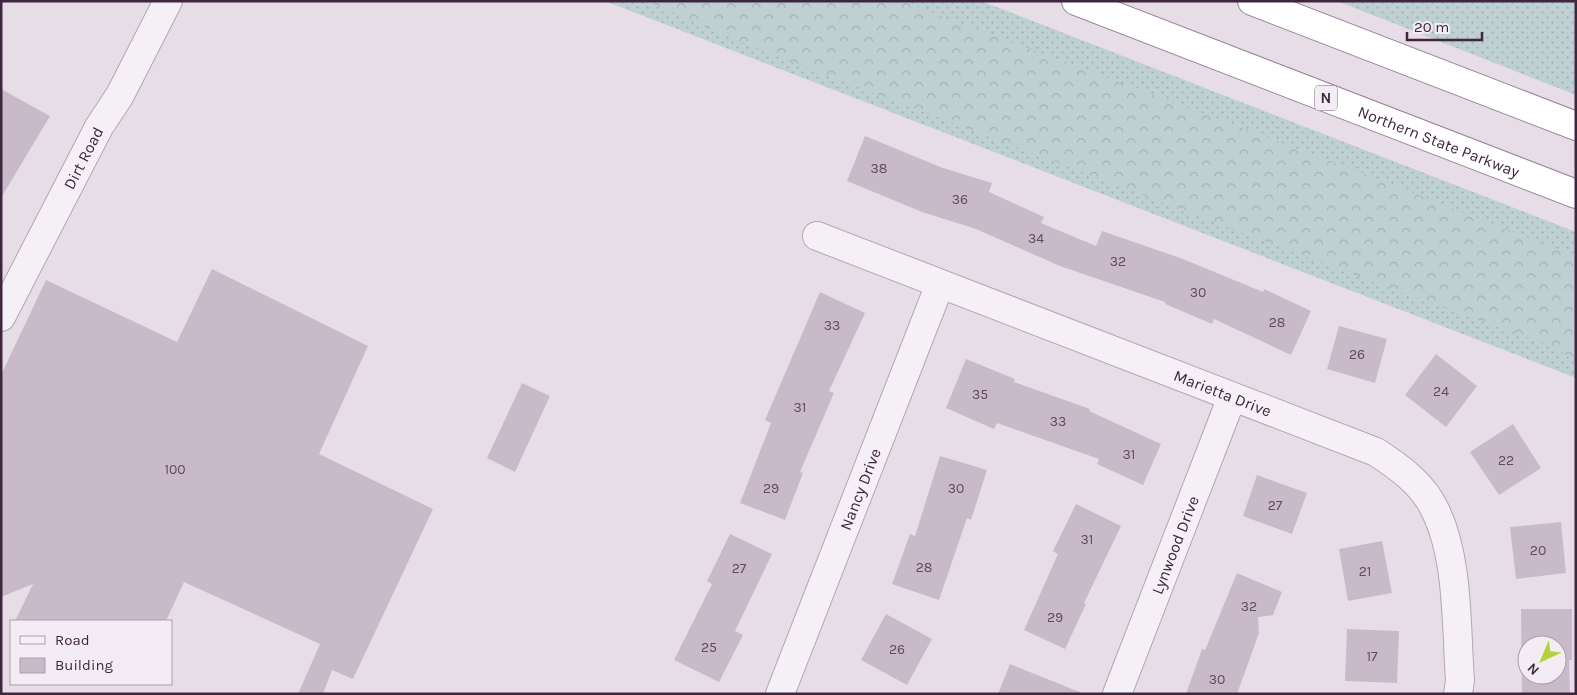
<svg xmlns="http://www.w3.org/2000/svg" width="1577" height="695" font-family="Karla,sans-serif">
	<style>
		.grass { fill: url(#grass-dots) }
		.forest { fill: url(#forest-crowns) }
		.building { fill: #c9baca; fill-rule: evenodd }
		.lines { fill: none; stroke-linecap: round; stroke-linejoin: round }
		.street-casing { stroke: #b4a6b4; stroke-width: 30 }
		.highway-casing { stroke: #9d849e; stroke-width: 30 }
		.street { stroke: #f5f0f6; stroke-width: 28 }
		.highway { stroke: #fff; stroke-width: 28 }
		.labels { text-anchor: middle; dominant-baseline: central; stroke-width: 5; stroke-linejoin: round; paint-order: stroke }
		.number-label { font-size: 14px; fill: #604b61 }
		.shield { fill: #f4ecf5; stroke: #746175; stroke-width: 1 }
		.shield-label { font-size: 15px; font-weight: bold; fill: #3d263e }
		.street-label { font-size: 16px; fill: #3d263e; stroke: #f4ecf5 }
	</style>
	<defs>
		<pattern id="grass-dots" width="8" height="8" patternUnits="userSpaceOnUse" patternTransform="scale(1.25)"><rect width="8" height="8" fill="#bed0d1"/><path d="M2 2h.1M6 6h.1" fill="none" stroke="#a4b2b4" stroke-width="1.8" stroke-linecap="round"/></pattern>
		<pattern id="forest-crowns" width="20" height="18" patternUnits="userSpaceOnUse" patternTransform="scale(1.25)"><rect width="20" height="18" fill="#bed0d1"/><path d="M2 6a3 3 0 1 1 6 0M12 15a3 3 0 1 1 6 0" fill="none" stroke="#a4b2b4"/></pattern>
	</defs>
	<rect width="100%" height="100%" fill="#e7dde7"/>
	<path class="grass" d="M605,1H981L1576,232V378Z
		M1337,1H1576V95Z"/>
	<path class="forest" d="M646,1H901L1363,173L1576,257V361L1554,347L1367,280L757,49Z"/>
	<path class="building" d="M1,89L50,116L1,198Z
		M865,136L943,168L992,183L989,192L1044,217L1041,223L1096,246L1102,231L1183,259L1263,292L1264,289L1311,311L1291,355L1214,319L1212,324L1165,304V302L1060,266L976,229L922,212L847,181Z
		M212,269L368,346L319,454L433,509L353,679L332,670L323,694H298L320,644L184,582L166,621H15L33,584L1,597V375L46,280L177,342Z
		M820,292L865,313L829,391L834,393L800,472L803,473L785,520L740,503L771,423L765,420Z
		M1339,326L1387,339L1375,383L1327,369Z
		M1436,354L1477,386L1446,427L1405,395Z
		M966,359L1015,379L1014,382L1090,409L1089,411L1161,444L1143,485L1097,464L1099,459L997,423L994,429L946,408Z
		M522,383L550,396L515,472L487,458Z
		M1513,424L1541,468L1499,495L1470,452Z
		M940,456L987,470L971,520L967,518L939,600L892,584L910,534L915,536Z
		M1257,475L1307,493L1292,534L1243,516Z
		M1076,504L1121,526L1084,603L1086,604L1065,649L1024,630L1058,554L1053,551Z
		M1561,522L1566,573L1516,579L1510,527Z
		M730,534L772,554L735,631L743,635L719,682L674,660L712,584L707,581Z
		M1382,541L1392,593L1348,601L1339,549Z
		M1237,573L1282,592L1273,615L1258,617L1259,633L1237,694H1186L1202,649L1205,650Z
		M1521,609H1572V660H1569L1570,694H1522ZM1527,645H1557V675H1527Z
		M886,614L932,639L907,685L861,660Z
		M1347,629L1399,631L1397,683L1345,681Z
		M1010,664L1082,693V694H998Z"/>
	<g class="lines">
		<g class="street-casing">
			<g id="street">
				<path id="s1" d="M817,236L1376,452C1399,467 1423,484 1435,510C1459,558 1456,627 1460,680L1458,694"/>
				<path id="s2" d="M1,317L99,127L120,95L168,1"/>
				<path id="s3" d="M780,694L940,284"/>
				<path id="s4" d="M1117,694L1232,397"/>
			</g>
		</g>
		<g class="highway-casing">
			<g id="highway">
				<path id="s5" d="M1076,1L1576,194"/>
				<path d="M1252,1L1576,126"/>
			</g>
		</g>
		<use href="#street" class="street"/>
		<use href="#highway" class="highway"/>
	</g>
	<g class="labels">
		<g class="number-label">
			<text x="879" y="168">38</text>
			<text x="960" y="199">36</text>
			<text x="1036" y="238">34</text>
			<text x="1118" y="261">32</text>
			<text x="1198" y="292">30</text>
			<text x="1277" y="322">28</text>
			<text x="832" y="325">33</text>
			<text x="1357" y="354">26</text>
			<text x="1441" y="391">24</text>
			<text x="980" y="394">35</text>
			<text x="800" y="407">31</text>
			<text x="1058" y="421">33</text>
			<text x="1129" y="454">31</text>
			<text x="1506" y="460">22</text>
			<text x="175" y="469">100</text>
			<text x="771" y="488">29</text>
			<text x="956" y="488">30</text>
			<text x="1275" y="505">27</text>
			<text x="1087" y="539">31</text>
			<text x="1538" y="550">20</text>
			<text x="924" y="567">28</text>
			<text x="739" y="568">27</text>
			<text x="1365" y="571">21</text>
			<text x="1249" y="606">32</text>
			<text x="1055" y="617">29</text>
			<text x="709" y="647">25</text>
			<text x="897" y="649">26</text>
			<text x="1372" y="656">17</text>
			<text x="1217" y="679">30</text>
		</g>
		<rect class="shield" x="1315" y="85.5" width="22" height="25" rx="4"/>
		<g class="shield-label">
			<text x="1326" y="98">N</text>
		</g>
		<g class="street-label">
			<text stroke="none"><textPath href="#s5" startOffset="389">Northern State Parkway</textPath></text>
			<text stroke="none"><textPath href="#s2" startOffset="179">Dirt Road</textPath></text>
			<text stroke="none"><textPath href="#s1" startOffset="435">Marietta Drive</textPath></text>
			<text stroke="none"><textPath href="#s3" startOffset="220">Nancy Drive</textPath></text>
			<text stroke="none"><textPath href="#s4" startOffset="160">Lynwood Drive</textPath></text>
		</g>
	</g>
	<rect width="1577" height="695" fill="none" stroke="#3d263e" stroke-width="5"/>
	<rect x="10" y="620" width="162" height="65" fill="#f4ecf5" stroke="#ab9dac"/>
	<rect x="20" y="636" width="25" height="8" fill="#f5f0f6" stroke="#ab9dac"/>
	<text x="55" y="645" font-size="15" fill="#3d263e">Road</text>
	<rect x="20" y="658" width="25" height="15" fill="#c9baca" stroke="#ab9dac"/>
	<text x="55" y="670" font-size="15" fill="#3d263e">Building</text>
	<g transform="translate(1542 660) rotate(224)"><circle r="24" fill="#f4ecf5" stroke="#ab9dac"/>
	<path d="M0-4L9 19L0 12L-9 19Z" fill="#b7d13e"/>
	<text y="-8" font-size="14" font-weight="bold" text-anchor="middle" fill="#3d263e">N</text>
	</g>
	<path d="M1407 32v8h75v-8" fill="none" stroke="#3d263e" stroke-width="2.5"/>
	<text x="1414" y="32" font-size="15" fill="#3d263e" stroke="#f4ecf5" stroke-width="4" paint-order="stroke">20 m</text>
</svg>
